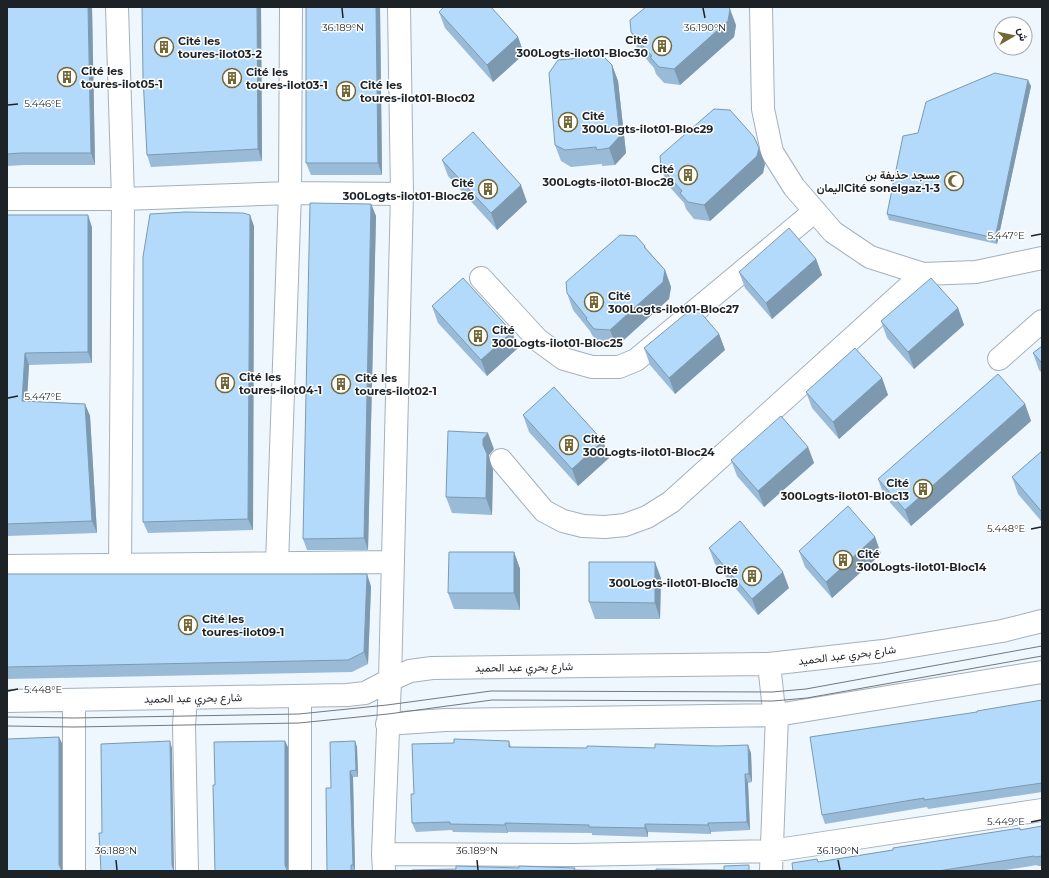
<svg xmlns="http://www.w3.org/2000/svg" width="1049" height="878" font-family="Montserrat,Vazirmatn,sans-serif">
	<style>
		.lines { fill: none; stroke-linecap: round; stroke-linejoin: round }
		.minor-casing { stroke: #a3b1bd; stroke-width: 24 }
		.minor { stroke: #fff; stroke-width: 22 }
		.tram { stroke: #71787e; stroke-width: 1 }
		.wall { fill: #9abbd7 }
		.shaded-wall { fill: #7d99af }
		.building { fill: #b3dafa; stroke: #7d99af }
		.ticks { fill: none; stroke: #1d2227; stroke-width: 1.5 }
		.labels { text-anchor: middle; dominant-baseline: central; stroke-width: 3; stroke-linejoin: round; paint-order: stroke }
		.poi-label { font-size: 11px; font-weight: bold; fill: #1d2227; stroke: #fff; text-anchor: start }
		.street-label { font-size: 11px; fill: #1d2227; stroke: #fff }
		.ticks-label { font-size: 10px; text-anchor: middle; fill: #1d2227; stroke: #fff; stroke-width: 3; stroke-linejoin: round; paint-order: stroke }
	</style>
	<rect width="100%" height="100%" fill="#eef6fe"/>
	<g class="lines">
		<g class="minor-casing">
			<path id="minor" d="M117,7L123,199L120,565
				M761,7L763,109L772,152L794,187L833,232L870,257L923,274L976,272L1042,258
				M7,199H123L290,193L402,194
				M481,278L538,340L564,359L592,367H619L636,360L815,211
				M999,359L1042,321
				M501,460L544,511L563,521L583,526L605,527L625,525L647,517L671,502L923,274
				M277,564L290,193L291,7
				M7,566L393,562
				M769,664L773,701L777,715L771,871
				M300,696V871
				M186,698L184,725L187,871
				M74,700V871
				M7,701L347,695L365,693L390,680L410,671L432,668L769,664L883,651L1002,631L1042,621
				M387,724L445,720L777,715L1042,672
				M383,854L574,855L771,851L1042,810
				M384,871L383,854L390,680L402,194L399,7"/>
		</g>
		<use href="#minor" class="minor"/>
		<path class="tram" d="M7,717L74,718L299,714L387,705L491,691L772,692L806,689L1042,646
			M7,726L74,727L299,723L388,714L492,700L773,701L807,698L1042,656"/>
	</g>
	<path class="wall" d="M7,7H92L95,165H25L7,166Z
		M142,7H261L262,161L151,167L147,155Z
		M306,7H380L382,175H311L306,163Z
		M439,12L518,37L524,54L493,82L445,28Z
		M736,25L734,37L680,85L664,83L656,74L654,68L637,48L631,32Z
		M612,65L618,81L626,153L615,165L602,166V164L571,167L561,161L555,145Z
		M1031,86L997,244L889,220L887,214L918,133Z
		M442,160L527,202L497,230L448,176Z
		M765,164L763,173L710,221L694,219L686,209L684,203L667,184L661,167Z
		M371,204L376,216L368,550H307L303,539Z
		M7,215L92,227V363L29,365L27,401L85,404L90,416L97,533L7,536Z
		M254,226L253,530L148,533L143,522Z
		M645,246L646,248L665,270L671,287L669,299L616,347L600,345L592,335L590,331L573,310L567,293Z
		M816,259L822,275L772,319L745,288L739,272Z
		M432,306L512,332L518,348L487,376L438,323Z
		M958,308L964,325L914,369L887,338L881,321Z
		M719,334L725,350L675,394L650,365L644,348Z
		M1042,346V373L1039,370L1033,353Z
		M882,378L888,395L839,439L812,408L806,392Z
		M1025,404L1031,421L911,526L884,496L878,479Z
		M523,415L603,441L609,458L578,486L529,432Z
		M808,447L814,463L764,507L737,476L731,460Z
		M494,449L489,455V458L493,470L492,515L452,513L446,497Z
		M1042,451V522L1018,494L1012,477Z
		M875,537L881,554L832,598L805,567L799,551Z
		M709,548L789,588L758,615L715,564Z
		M514,552L520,569V610L454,609L448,593Z
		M7,574L371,586L368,664L352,672L7,679Z
		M661,578L660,619H595L589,602Z
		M1042,700V792L928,809L927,807L825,824L822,815L977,712Z
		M355,741L357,747L358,777H353L355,871H327L331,788Z
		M509,741L511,747L751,753L752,782L748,783L750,830L711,832V834L648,832V837L592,835V833L508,832V833L453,832L452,830L416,832L412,823L414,794L454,743Z
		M1042,826V866H1038L1037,865L1000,871H793L818,862Z"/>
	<path class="shaded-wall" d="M88,7H92L95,165L91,153Z
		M257,7H261L262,161L258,149Z
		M376,7H380L382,175L378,163Z
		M730,9L736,25L734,37L680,85L674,69Z
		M518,37L524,54L493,82L487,65Z
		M612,65L618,81L626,153L615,165L609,148Z
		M1028,80L1031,86L997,244L995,238Z
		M759,148L765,164L763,173L710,221L704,205Z
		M521,185L527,202L497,230L491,213Z
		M371,204L376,216L368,550L364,538Z
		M88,215L92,227V363L88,352Z
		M250,215L254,226L253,530L248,519Z
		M816,259L822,275L772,319L766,303Z
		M665,270L671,287L669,299L616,347L610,330Z
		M958,308L964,325L914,369L908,352Z
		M512,332L518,348L487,376L481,360Z
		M719,334L725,350L675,394L669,378Z
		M25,353L29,365L26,413L22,401Z
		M882,378L888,395L839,439L833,422Z
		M85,404L90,416L97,533L92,521Z
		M1025,404L1031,421L911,526L905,510Z
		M488,433L494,449L489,455V458L493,470L492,515L486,498L483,445V439Z
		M603,441L609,458L578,486L572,469Z
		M808,447L814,463L764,507L758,491Z
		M875,537L881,554L832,598L826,582Z
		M514,552L520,569V610L514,593Z
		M655,562L661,578L660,619L655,603Z
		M783,572L789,588L758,615L752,599Z
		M367,574L371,586L368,664L364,652Z
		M59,737L62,743V871L59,865Z
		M170,741L172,748L174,871L172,865Z
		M285,741L288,747V871L285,865Z
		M355,741L357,747L358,777L356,770Z
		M748,745L751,753L752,782L749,774Z
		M350,771L353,777L355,871L353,865Z
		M745,774L748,783L750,830L747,822Z
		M505,823L508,832V833L505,825Z
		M708,823L711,832V834L708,825Z
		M645,824L648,832V837L645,828Z"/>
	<path class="building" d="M7,7H88L91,153H21L7,154Z
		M142,7H257L258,149L147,155L143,77Z
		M306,7H376L378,163H306Z
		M444,7H491L518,37L487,65L439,12Z
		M646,7H728L730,9L728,21L674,69L659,67L650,57L652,56L631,32L630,20Z
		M603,56L612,65L620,136L609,148L597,150L596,147L565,150L555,145L549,73L558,60Z
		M995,73L1028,80L995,238L887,214L903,136L918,133L926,102Z
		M714,109L730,110L754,137L759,148L757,156L704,205L688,202L680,193L682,191L661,167L660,156Z
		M473,132L521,185L491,213L442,160Z
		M310,203L371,204L364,538L303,539Z
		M186,212L243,213L250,215L248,519L143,522V257L150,214Z
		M7,215H88V352L25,353L22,401L85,404L92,521L7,524Z
		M789,228L816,259L766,303L739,272Z
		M620,235L636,236L645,246L644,247L665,270L663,282L610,330L594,329L586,319L587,318L567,293L566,282Z
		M463,278L512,332L481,360L432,306Z
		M931,278L958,308L908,352L881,321Z
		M695,306L719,334L669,378L644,348Z
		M1042,346V363L1033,353Z
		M855,348L882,378L833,422L806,392Z
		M998,374L1025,404L905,510L878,479Z
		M554,387L603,441L572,469L523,415Z
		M781,416L808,447L758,491L731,460Z
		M448,431L488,433L483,439V445L487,454L486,498L446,497Z
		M1042,451V512L1012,477Z
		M848,506L875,537L826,582L799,551Z
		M740,521L783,572L752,599L709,548Z
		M449,552H514V593H448Z
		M589,562H655V603L589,602Z
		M7,574H367L364,652L348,660L7,667Z
		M1042,700V783L924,800V798L822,815L810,737L977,712V711Z
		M59,737V865L62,871H7V739Z
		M454,739L509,741V747L587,748V746L655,748V744L717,746L748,745L749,774H745L747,822L708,823V825L645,824V828L589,827V825L505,823V825L450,824V822L412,823L411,794H414L412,744L454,743Z
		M170,741L172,865L174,871H101L99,833H102L101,744Z
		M285,741V865L287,871H215L213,785H215L214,742Z
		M355,741L356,770L350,771L353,865H351V871H327L326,788H331L330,742Z
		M1042,826V856L1035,857L1034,856L938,871H793L792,863L817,859L818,862L893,850V848L1020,828V830Z
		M749,865V871H656V869L724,870V866Z
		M456,866L519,868V866L575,868L574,870L619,871H412V870L456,869Z"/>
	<path class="ticks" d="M342,8L343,18M703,8L705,18M8,105L18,104M1031,236L1041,234M8,398L18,396M1031,529L1041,527M8,691L18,689M1031,822L1041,820M116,860L117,870M477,860L478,870M838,860L840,870"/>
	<defs>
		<g id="building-ring" transform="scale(1)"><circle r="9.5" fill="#fff" stroke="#756734" stroke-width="1.5"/><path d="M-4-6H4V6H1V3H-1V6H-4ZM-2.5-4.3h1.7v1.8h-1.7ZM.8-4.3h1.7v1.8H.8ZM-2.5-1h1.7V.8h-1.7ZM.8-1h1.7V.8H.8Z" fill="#756734"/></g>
		<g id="mosque-ring" transform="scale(1)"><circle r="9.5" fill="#fff" stroke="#756734" stroke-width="1.5"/><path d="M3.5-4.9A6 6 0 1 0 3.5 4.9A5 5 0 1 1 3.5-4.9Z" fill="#756734"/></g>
	</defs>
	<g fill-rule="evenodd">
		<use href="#building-ring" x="662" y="46"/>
		<use href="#building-ring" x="164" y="47"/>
		<use href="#building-ring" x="67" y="77"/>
		<use href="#building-ring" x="232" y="78"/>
		<use href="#building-ring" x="346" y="91"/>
		<use href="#building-ring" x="568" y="122"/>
		<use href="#building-ring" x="688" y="175"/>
		<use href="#mosque-ring" x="954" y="181"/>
		<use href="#building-ring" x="488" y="189"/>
		<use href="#building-ring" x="594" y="302"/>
		<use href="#building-ring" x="478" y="336"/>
		<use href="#building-ring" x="225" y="383"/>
		<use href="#building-ring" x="341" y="384"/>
		<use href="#building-ring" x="569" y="445"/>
		<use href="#building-ring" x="923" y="489"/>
		<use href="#building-ring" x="843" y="560"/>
		<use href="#building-ring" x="752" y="576"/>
		<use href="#building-ring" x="188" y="625"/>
	</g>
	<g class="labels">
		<g class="poi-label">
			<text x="648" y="40" text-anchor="end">Cité<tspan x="648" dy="13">300Logts-ilot01-Bloc30</tspan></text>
			<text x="178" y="41">Cité les<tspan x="178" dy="13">toures-ilot03-2</tspan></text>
			<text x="81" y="71">Cité les<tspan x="81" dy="13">toures-ilot05-1</tspan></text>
			<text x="246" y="72">Cité les<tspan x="246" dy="13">toures-ilot03-1</tspan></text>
			<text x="360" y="85">Cité les<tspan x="360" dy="13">toures-ilot01-Bloc02</tspan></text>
			<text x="582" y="116">Cité<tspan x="582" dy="13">300Logts-ilot01-Bloc29</tspan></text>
			<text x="674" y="169" text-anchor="end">Cité<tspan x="674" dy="13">300Logts-ilot01-Bloc28</tspan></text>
			<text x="940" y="175" text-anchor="end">مسجد حذيفة بن<tspan x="940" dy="13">اليمانCité sonelgaz-1-3</tspan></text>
			<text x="474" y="183" text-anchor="end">Cité<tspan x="474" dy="13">300Logts-ilot01-Bloc26</tspan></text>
			<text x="608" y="296">Cité<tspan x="608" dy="13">300Logts-ilot01-Bloc27</tspan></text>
			<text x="492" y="330">Cité<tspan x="492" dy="13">300Logts-ilot01-Bloc25</tspan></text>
			<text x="239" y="377">Cité les<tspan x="239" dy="13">toures-ilot04-1</tspan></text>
			<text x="355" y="378">Cité les<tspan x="355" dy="13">toures-ilot02-1</tspan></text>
			<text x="583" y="439">Cité<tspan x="583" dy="13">300Logts-ilot01-Bloc24</tspan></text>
			<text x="909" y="483" text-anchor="end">Cité<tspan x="909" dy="13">300Logts-ilot01-Bloc13</tspan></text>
			<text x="857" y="554">Cité<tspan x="857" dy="13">300Logts-ilot01-Bloc14</tspan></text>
			<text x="738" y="570" text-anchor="end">Cité<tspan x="738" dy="13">300Logts-ilot01-Bloc18</tspan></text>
			<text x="202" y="619">Cité les<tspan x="202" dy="13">toures-ilot09-1</tspan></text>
		</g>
		<g class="street-label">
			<text transform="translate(847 655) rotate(-7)">شارع بحري عبد الحميد</text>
			<text transform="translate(524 667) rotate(-1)">شارع بحري عبد الحميد</text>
			<text transform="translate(193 698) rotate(-1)">شارع بحري عبد الحميد</text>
		</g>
	</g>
	<g class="ticks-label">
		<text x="343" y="31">36.189°N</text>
		<text x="705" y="31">36.190°N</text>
		<text x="43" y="107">5.446°E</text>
		<text x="1006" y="239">5.447°E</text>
		<text x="43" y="400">5.447°E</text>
		<text x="1006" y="532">5.448°E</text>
		<text x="43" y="693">5.448°E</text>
		<text x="1006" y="825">5.449°E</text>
		<text x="116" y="854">36.188°N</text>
		<text x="477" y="854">36.189°N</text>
		<text x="838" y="854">36.190°N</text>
	</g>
	<rect width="1049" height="878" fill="none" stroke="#1d2227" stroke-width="16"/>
	<g transform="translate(1013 36) rotate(81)"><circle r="19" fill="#ffffff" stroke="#a5a7a9"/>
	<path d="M0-3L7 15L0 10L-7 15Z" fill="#756734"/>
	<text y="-6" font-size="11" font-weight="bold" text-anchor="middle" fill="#1d2227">ش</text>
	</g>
</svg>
